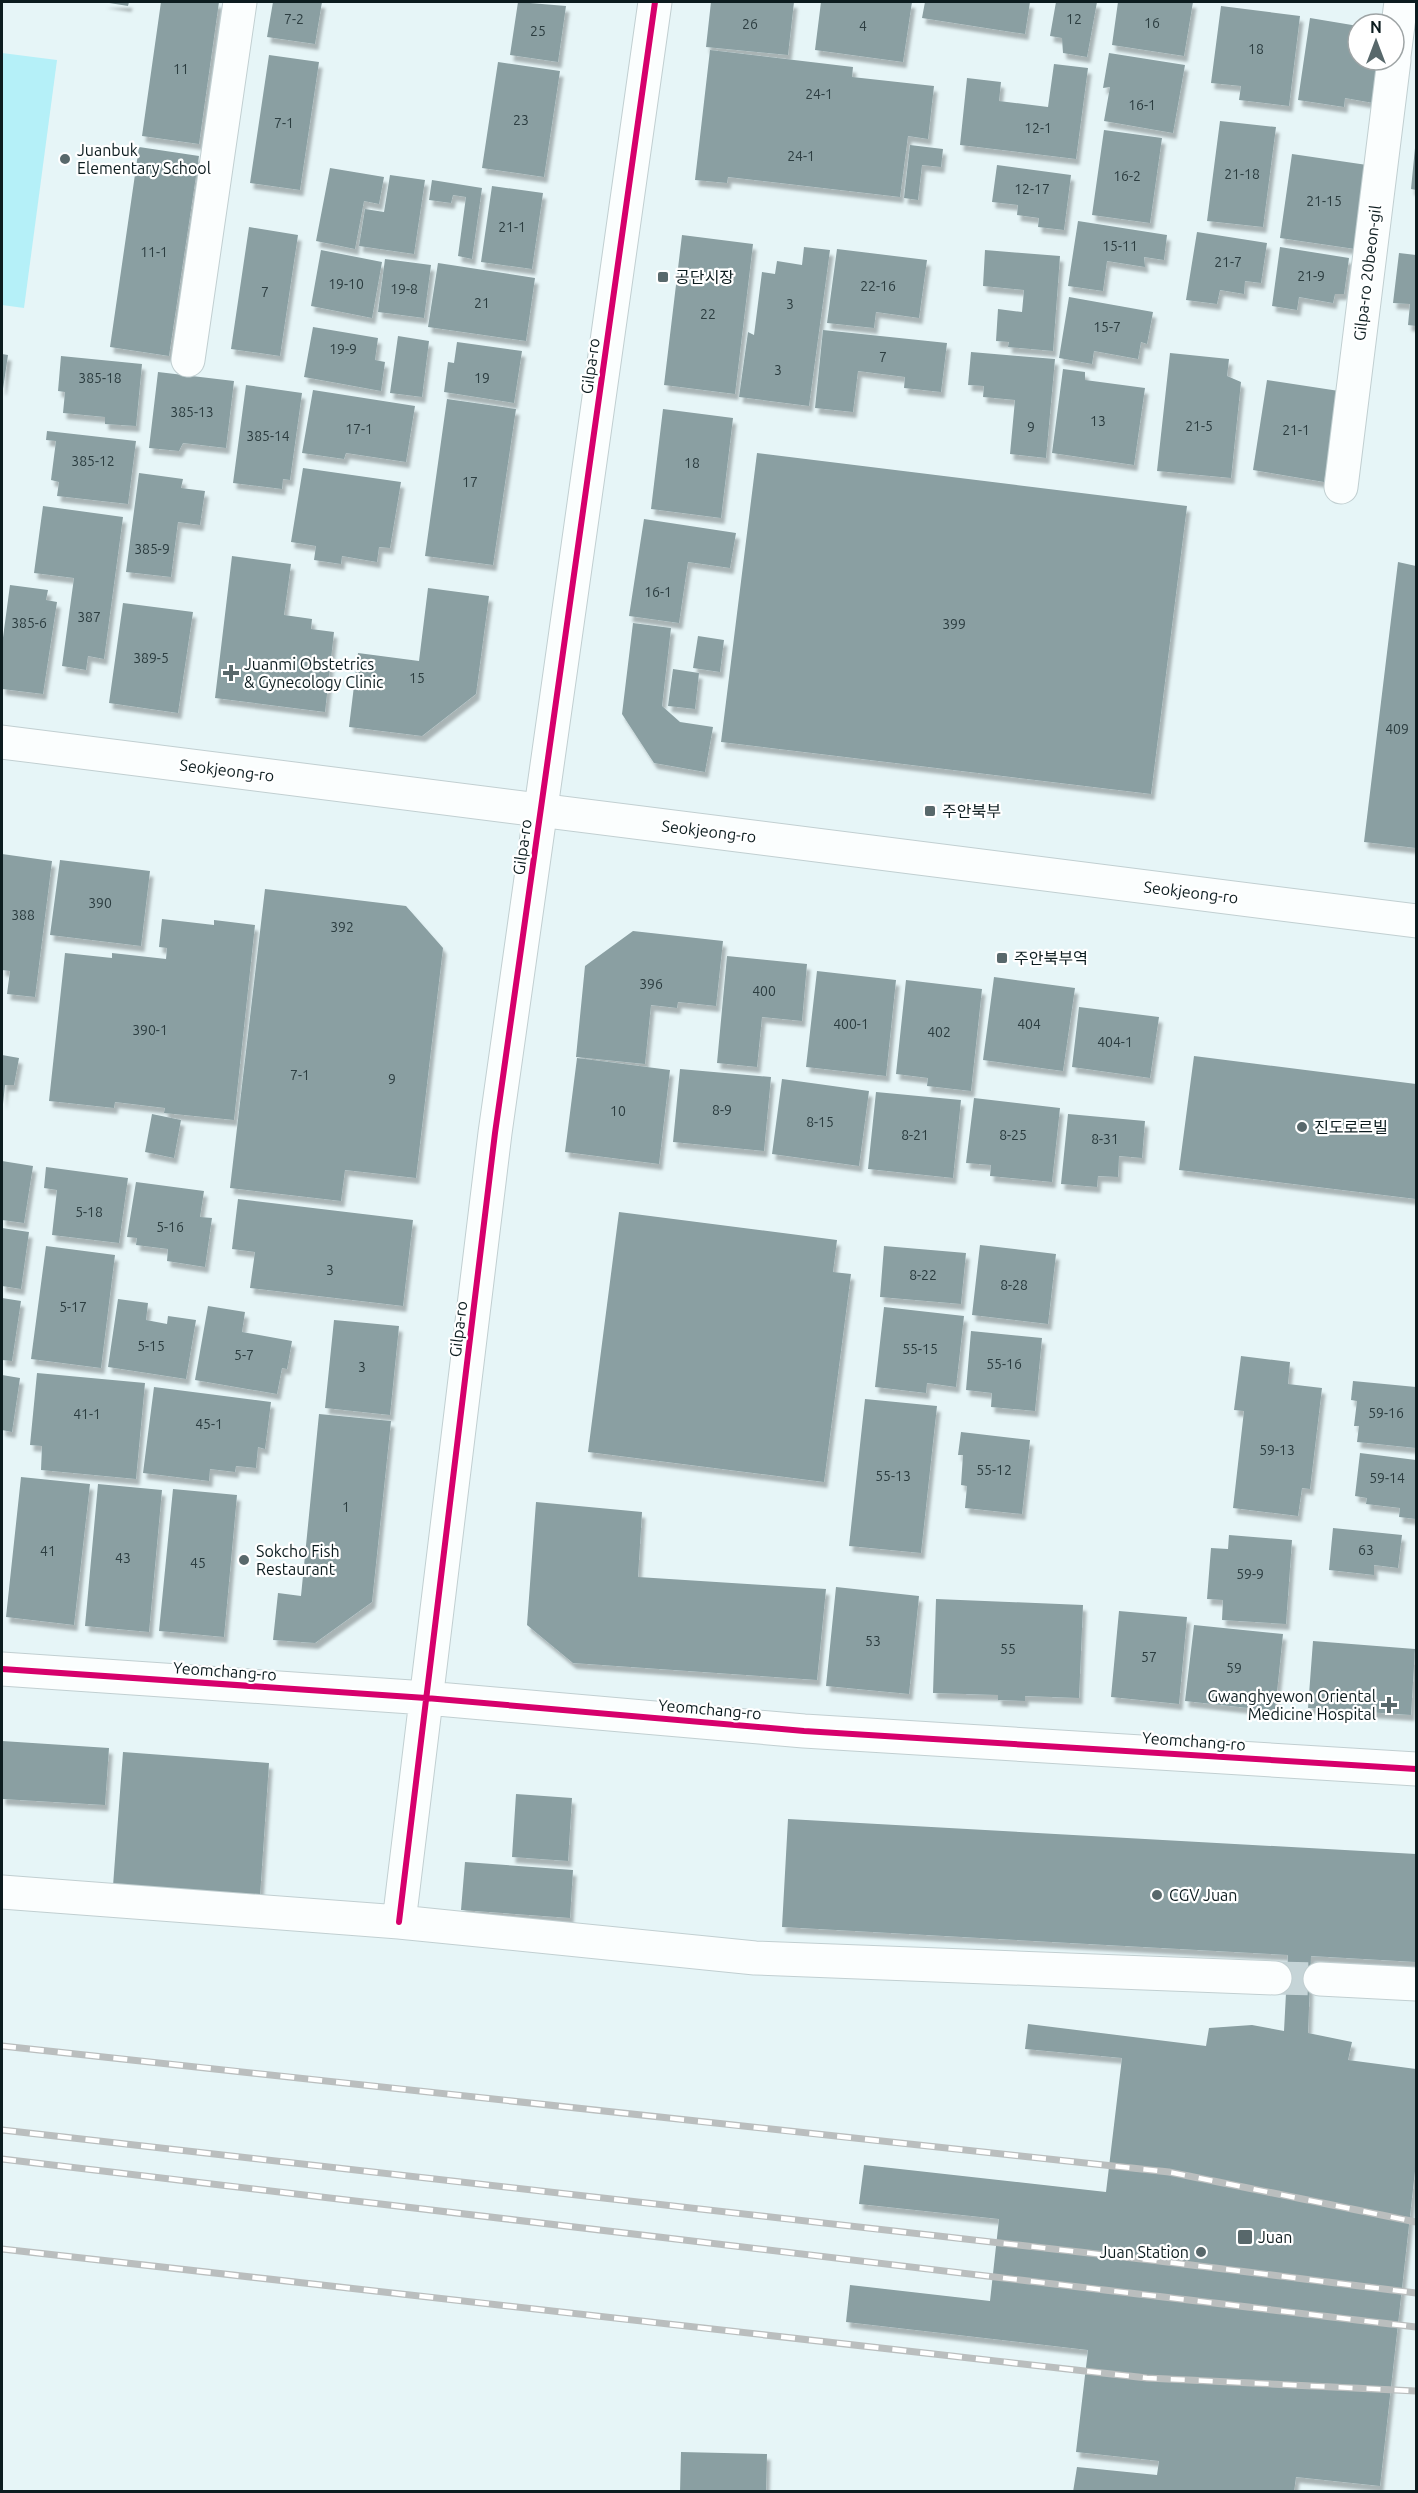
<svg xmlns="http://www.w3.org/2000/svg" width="1418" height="2493" font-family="Ubuntu,'Noto Sans KR',sans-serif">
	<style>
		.green { fill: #b5f0f8 }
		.building { fill: #8a9fa2; filter: url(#shadow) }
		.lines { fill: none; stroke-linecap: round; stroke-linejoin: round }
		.minor-tunnel { stroke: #c5d4d7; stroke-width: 33; stroke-dasharray: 33 16; stroke-linecap: butt }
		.minor-casing { stroke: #c1cfd1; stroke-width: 35 }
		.major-casing { stroke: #c1cfd1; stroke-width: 35 }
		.minor { stroke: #fbfefe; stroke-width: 33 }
		.major { stroke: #fbfefe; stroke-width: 33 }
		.rail-casing { stroke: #babebe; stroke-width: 7 }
		.rail { stroke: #fff; stroke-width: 4.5; stroke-dasharray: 14; stroke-linecap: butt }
		.cycleway-casing { stroke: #fff; stroke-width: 10 }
		.cycleway { stroke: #d6006c; stroke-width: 6 }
		.poi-dot { fill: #58686b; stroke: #fff; stroke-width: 2 }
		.labels { text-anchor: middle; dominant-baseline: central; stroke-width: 4.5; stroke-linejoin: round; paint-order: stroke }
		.number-label { font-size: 14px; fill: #2c3d40 }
		.poi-label { font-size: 16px; fill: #0c1c1f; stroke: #fff; text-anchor: start }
		.street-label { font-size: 16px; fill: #0c1c1f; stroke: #fff }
	</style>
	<defs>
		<filter id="shadow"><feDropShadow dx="3.5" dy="6" stdDeviation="1.5" flood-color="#0004"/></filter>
	</defs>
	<rect width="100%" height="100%" fill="#e6f5f7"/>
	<path class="green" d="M2,53L57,60L24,308L2,305Z"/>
	<path class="building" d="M103,2H129L128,6Z
		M161,2H219L199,144L142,136Z
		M273,2H322L315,44L267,37Z
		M518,2L566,6L558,62L510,55Z
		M711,2H794L788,55L706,47Z
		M821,2H912L903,62L815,50Z
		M925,2H1030L1025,34L922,18Z
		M1056,2H1097L1087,57L1063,53L1062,38L1050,36Z
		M1118,2H1193L1184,56L1112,45Z
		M1221,6L1300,16L1289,106L1239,100L1241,86L1211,83Z
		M1310,18L1358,26V60H1380L1373,103L1345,98L1344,107L1298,100Z
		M710,50L853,67L852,77L934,86L928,139L908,136L900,197L728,177L727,183L695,180Z
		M1109,53L1185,65L1173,133L1104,121L1110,87L1103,88Z
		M269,55L319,62L300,190L250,183Z
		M498,62L560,71L544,177L482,168Z
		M1054,64L1088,68L1076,159L960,145L967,78L1001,82L999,101L1048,107Z
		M1220,121L1276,127L1263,227L1207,221Z
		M1104,130L1162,138L1150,223L1092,215Z
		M910,145L943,149L941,167L922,165L918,200L904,198Z
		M139,147L199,156L169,356L110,347Z
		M1415,148H1416V190L1411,189Z
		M1292,154L1367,165L1355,249L1280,238Z
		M997,165L1071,175L1064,230L1038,227L1039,218L1017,215L1018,205L992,202Z
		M330,168L384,177L379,204L364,201L355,249L316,241Z
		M390,175L425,180L414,254L359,246L365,209L384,212Z
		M432,180L482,188L472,259L458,256L466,197L453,195L451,203L429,200Z
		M492,186L543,193L532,269L481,262Z
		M1078,221L1167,235L1164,260L1144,257L1145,267L1107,261L1103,291L1068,286Z
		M249,227L298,235L280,356L231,349Z
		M1197,232L1267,243L1261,283L1245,281L1244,294L1220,290L1217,304L1186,300Z
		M682,235L753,244L735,394L664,385Z
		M804,247L830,250L809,406L739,397L748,332L754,335L762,272L775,274L777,261L802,265Z
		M1280,247L1349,258L1344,294H1335L1333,303L1299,297L1297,310L1272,306Z
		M837,249L927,260L919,318L876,312L874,328L827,323Z
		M321,250L382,262L372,318L311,306Z
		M985,250L1060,256L1053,351L1008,347L1009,342L996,341L998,309L1022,312L1024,290L983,286Z
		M1399,253L1416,255V326L1408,325L1410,304L1393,303Z
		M385,259L431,265L424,318L378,312Z
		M438,263L535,278L526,341L428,327Z
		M1069,297L1153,312L1147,344L1141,342L1138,359L1094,351L1092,364L1059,358Z
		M313,327L378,338L375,360L385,362L381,391L304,377Z
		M823,330L947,343L941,392L904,388L905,377L858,371L853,412L815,408Z
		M398,336L429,341L422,397L390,393Z
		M457,342L522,351L514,403L444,392L448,362L454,363Z
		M971,352L1055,359L1046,458L1010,454L1015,400L983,397L984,386L968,385Z
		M1170,353L1229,359L1227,376L1241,382L1231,478L1157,471Z
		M2,354L8,355L3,389H2Z
		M61,356L142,364L136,426L105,424V417L63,413L65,392L58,391Z
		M1063,369L1085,372V380L1145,388L1134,465L1052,453Z
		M158,372L234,381L226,448L183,443L179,451L149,448Z
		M1267,380L1339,391L1324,482L1253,470Z
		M246,385L302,393L290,480L283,479L282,489L233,483Z
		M313,390L415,406L406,462L346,453L344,459L302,453Z
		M447,399L516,409L493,565L425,556Z
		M663,409L733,418L721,518L651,509Z
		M47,431L136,441L128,504L57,496L59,482L51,480L56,441L46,440Z
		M757,453L1187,506L1151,794L721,742Z
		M303,468L401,482L390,548L379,547L377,562L342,556L341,564L314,560L316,546L291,542Z
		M139,473L183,479L181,488L205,491L200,525L178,522L171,577L126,572Z
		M43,506L123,517L104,659L88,656L86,670L62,666L74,578L34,573Z
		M644,519L736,533L730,568L688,562L679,623L629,616Z
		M232,556L291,564L284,615L312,619L311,629L334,632L325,712L215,698Z
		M1398,562L1416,566V848L1364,842Z
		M10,585L48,590L46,600L57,602L43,694L2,689V645Z
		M428,588L489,596L476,694L422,736L349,727L358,653L419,661Z
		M123,603L193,612L178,713L109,703Z
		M633,623L671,628L662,706L680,722L713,727L705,772L654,763L622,714Z
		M698,636L724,640L720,672L693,668Z
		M673,669L699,673L695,709L668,706Z
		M2,854L52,861L35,997L7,994L10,971L2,970Z
		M60,860L150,871L141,946L50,935Z
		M265,889L406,906L443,948L416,1178L345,1170L341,1201L230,1188Z
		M162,919L214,925V920L255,925L234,1120L164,1113L165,1108L115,1102L114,1108L49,1101L65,953L112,958V953L166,959L167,948L159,947Z
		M633,931L723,941L716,1006L678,1002L677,1008L651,1005L645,1064L576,1057L585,966Z
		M727,956L807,964L802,1021L762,1017L757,1067L717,1063Z
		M817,971L896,980L886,1076L806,1067Z
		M994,977L1075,988L1063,1071L983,1060Z
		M906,980L982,989L971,1091L927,1086L928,1078L896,1074Z
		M1079,1007L1159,1017L1150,1078L1072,1067Z
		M2,1055L19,1058L14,1085H5L3,1104Z
		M1194,1056L1416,1084V1199L1179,1170Z
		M577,1058L670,1070L659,1164L565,1152Z
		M680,1069L771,1077L764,1151L673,1142Z
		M782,1079L869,1091L859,1166L772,1154Z
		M876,1092L961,1100L953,1178L868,1169Z
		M974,1098L1060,1108L1052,1182L990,1176L991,1165L966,1163Z
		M152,1114L181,1120L174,1158L145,1152Z
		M1068,1114L1145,1121L1142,1158L1119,1156L1118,1177L1098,1176L1097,1187L1061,1184Z
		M2,1161L33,1166L24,1223L2,1220Z
		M46,1167L128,1178L119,1243L52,1235L57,1190L44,1188Z
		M136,1182L204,1191L200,1217L212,1218L205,1267L167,1261L168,1249L136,1245L137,1238L127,1237Z
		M238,1199L413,1220L403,1306L250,1288L255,1252L232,1249Z
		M619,1212L837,1240L833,1272L851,1274L824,1482L588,1452Z
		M2,1228L29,1232L21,1289L2,1286Z
		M980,1245L1056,1254L1048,1324L972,1315Z
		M46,1246L115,1255L101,1368L31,1359Z
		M884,1246L966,1253L961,1304L880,1297Z
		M2,1298L21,1301L12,1361L2,1360Z
		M118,1299L148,1303L146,1320L167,1324L168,1316L196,1320L186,1379L108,1367Z
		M208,1306L245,1312L242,1332L292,1341L287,1369L282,1368L277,1394L195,1380Z
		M884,1307L964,1316L956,1387L927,1383L926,1393L875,1387Z
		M334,1320L399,1326L390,1415L325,1408Z
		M971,1331L1042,1338L1035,1411L991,1407L992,1393L966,1390Z
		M1241,1356L1290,1362L1288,1384L1322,1388L1310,1489L1302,1488L1298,1516L1233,1508L1244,1411L1234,1410Z
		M37,1373L145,1383L136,1479L41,1470L42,1446L30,1445Z
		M2,1375L20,1378L12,1432L2,1430Z
		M1353,1381L1416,1387V1448L1357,1442L1359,1426H1354L1357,1401L1351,1400Z
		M154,1387L271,1402L265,1449L258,1447L256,1468L236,1466L235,1472L210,1469L209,1481L143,1473Z
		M865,1399L937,1406L921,1553L849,1546Z
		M319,1414L391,1421L372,1602L315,1643L273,1640L278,1593L301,1596Z
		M961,1432L1030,1440L1022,1514L965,1508L967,1486L961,1485L963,1455H958Z
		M1360,1453L1416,1460V1519L1399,1517L1400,1508L1366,1504L1367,1498L1355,1496Z
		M21,1477L90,1484L74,1625L6,1617Z
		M98,1484L162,1490L149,1632L85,1626Z
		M173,1489L237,1495L224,1637L159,1631Z
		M536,1502L642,1512L638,1577L826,1589L817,1680L573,1663L527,1625Z
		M1333,1528L1402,1535L1398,1568L1374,1565V1575L1329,1570Z
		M1229,1535L1292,1540L1286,1624L1222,1620L1223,1600L1207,1599L1211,1548L1228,1549Z
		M836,1587L919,1596L909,1694L826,1686Z
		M936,1599L1083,1605L1079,1698L1025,1696V1701L998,1700V1695L933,1693Z
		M1119,1611L1187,1617L1179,1704L1111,1697Z
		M1194,1625L1283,1634L1275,1711L1185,1701Z
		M1313,1641L1415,1649L1411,1715L1308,1708Z
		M2,1741L109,1748L105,1805L2,1799Z
		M123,1752L269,1763L260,1896L113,1886Z
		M516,1794L572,1798L568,1861L512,1857Z
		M788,1819L1416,1854V1962L1311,1956L1308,2033L1352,2042L1348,2060L1416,2069V2162L1380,2486L1296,2477L1294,2492H1073L1077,2467L1157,2475L1159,2461L1076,2452L1088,2350L846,2322L850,2285L990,2301L999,2219L859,2204L864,2165L1106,2192L1122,2058L1025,2049L1028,2024L1206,2046L1209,2028L1252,2025L1284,2031L1288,1955L782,1927Z
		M465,1862L573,1870L570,1918L461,1910Z
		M681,2452L767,2454L766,2492H680Z"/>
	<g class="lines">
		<path class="minor-tunnel" d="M1275,1978L1320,1979"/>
		<g class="minor-casing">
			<path id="minor" d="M1394,56L1401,2
				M188,360L240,2
				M1341,487L1394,60
				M2,1669L426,1698L804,1731L1416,1769
				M2,1892L399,1922L755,1958L1275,1978
				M399,1922L495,1133L655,2
				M1320,1979L1416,1984"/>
		</g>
		<g class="major-casing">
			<path id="major" d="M2,742L1416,921"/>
		</g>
		<use href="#minor" class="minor"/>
		<use href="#major" class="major"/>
		<g class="rail-casing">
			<path id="rail" d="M2,2046L1169,2172L1416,2222
				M2,2130L1159,2261L1416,2293
				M2,2159L1416,2327
				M2,2249L1147,2378L1416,2391"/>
		</g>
		<use href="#rail" class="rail"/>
		<g class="cycleway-casing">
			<path id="cycleway" d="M2,1669L426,1698L804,1731L1416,1769
				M399,1922L495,1133L655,2"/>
		</g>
		<use href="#cycleway" class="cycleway"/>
	</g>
	<g class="poi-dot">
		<circle cx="65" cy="159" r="6"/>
		<rect x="657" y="271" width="12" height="12" rx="3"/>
		<path d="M228 664h6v6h6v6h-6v6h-6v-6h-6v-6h6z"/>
		<rect x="924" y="805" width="12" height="12" rx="3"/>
		<rect x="996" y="952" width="12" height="12" rx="3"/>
		<circle cx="1302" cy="1127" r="6"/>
		<circle cx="244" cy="1560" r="6"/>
		<path d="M1386 1696h6v6h6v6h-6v6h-6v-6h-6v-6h6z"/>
		<circle cx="1157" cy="1895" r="6"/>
		<rect x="1237" y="2229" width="16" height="16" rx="3"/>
		<circle cx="1201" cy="2252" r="6"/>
	</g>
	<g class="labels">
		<g class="number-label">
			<text x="294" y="19">7-2</text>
			<text x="1074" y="19">12</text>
			<text x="1152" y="23">16</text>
			<text x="750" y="24">26</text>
			<text x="863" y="26">4</text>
			<text x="538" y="31">25</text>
			<text x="1256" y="49">18</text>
			<text x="181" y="69">11</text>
			<text x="819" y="94">24-1</text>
			<text x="1142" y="105">16-1</text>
			<text x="521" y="120">23</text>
			<text x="284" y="123">7-1</text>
			<text x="1038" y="128">12-1</text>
			<text x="801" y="156">24-1</text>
			<text x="1242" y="174">21-18</text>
			<text x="1127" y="176">16-2</text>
			<text x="1032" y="189">12-17</text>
			<text x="1324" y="201">21-15</text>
			<text x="512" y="227">21-1</text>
			<text x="1120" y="246">15-11</text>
			<text x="154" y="252">11-1</text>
			<text x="1228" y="262">21-7</text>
			<text x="1311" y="276">21-9</text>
			<text x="346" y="284">19-10</text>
			<text x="878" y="286">22-16</text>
			<text x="404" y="289">19-8</text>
			<text x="265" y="292">7</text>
			<text x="482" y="303">21</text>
			<text x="790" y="304">3</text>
			<text x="708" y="314">22</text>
			<text x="1107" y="327">15-7</text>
			<text x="343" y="349">19-9</text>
			<text x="883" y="357">7</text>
			<text x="778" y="370">3</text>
			<text x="100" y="378">385-18</text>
			<text x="482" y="378">19</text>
			<text x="192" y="412">385-13</text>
			<text x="1098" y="421">13</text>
			<text x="1199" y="426">21-5</text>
			<text x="1031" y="427">9</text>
			<text x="359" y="429">17-1</text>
			<text x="1296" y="430">21-1</text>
			<text x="268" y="436">385-14</text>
			<text x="93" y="461">385-12</text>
			<text x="692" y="463">18</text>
			<text x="470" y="482">17</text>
			<text x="152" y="549">385-9</text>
			<text x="658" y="592">16-1</text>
			<text x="89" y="617">387</text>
			<text x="29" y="623">385-6</text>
			<text x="954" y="624">399</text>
			<text x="151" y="658">389-5</text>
			<text x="417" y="678">15</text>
			<text x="1397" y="729">409</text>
			<text x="100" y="903">390</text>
			<text x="23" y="915">388</text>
			<text x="342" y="927">392</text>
			<text x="651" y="984">396</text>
			<text x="764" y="991">400</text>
			<text x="851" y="1024">400-1</text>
			<text x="1029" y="1024">404</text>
			<text x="150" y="1030">390-1</text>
			<text x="939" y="1032">402</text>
			<text x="1115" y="1042">404-1</text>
			<text x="300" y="1075">7-1</text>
			<text x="392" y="1079">9</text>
			<text x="722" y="1110">8-9</text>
			<text x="618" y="1111">10</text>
			<text x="820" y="1122">8-15</text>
			<text x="915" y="1135">8-21</text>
			<text x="1013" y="1135">8-25</text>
			<text x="1105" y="1139">8-31</text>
			<text x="89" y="1212">5-18</text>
			<text x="170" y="1227">5-16</text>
			<text x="330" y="1270">3</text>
			<text x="923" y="1275">8-22</text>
			<text x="1014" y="1285">8-28</text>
			<text x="73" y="1307">5-17</text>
			<text x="151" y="1346">5-15</text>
			<text x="920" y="1349">55-15</text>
			<text x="244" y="1355">5-7</text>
			<text x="1004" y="1364">55-16</text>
			<text x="362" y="1367">3</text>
			<text x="1386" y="1413">59-16</text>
			<text x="87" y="1414">41-1</text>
			<text x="209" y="1424">45-1</text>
			<text x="1277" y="1450">59-13</text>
			<text x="994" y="1470">55-12</text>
			<text x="893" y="1476">55-13</text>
			<text x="1387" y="1478">59-14</text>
			<text x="346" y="1507">1</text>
			<text x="1366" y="1550">63</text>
			<text x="48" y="1551">41</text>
			<text x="123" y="1558">43</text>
			<text x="198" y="1563">45</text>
			<text x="1250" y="1574">59-9</text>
			<text x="873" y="1641">53</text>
			<text x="1008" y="1649">55</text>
			<text x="1149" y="1657">57</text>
			<text x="1234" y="1668">59</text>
		</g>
		<g class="poi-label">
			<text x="77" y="150">Juanbuk<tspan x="77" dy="18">Elementary School</tspan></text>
			<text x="675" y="277">공단시장</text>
			<text x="244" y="664">Juanmi Obstetrics<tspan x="244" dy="18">&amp; Gynecology Clinic</tspan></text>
			<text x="942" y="811">주안북부</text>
			<text x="1014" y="958">주안북부역</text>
			<text x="1314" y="1127">진도로르빌</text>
			<text x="256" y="1551">Sokcho Fish<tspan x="256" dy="18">Restaurant</tspan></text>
			<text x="1376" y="1696" text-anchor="end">Gwanghyewon Oriental<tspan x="1376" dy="18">Medicine Hospital</tspan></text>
			<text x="1169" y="1895">CGV Juan</text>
			<text x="1258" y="2237">Juan</text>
			<text x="1189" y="2252" text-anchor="end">Juan Station</text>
		</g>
		<g class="street-label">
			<text transform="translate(1367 273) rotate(-83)">Gilpa-ro 20beon-gil</text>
			<text transform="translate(590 366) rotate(-82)">Gilpa-ro</text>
			<text transform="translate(227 770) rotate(7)">Seokjeong-ro</text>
			<text transform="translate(709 831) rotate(7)">Seokjeong-ro</text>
			<text transform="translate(522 847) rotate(-82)">Gilpa-ro</text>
			<text transform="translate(1191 892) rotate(7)">Seokjeong-ro</text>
			<text transform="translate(458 1329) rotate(-83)">Gilpa-ro</text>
			<text transform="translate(225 1671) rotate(4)">Yeomchang-ro</text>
			<text transform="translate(710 1709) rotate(5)">Yeomchang-ro</text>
			<text transform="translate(1194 1741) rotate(4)">Yeomchang-ro</text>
		</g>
	</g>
	<rect width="1418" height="2493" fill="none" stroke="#0c1c1f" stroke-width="6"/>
	<g transform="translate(1376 42)"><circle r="28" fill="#ffffff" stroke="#9ea4a5" stroke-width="1.5"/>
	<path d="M0-4.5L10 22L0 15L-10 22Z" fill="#58686b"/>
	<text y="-9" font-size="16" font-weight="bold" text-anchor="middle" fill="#0c1c1f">N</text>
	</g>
</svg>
